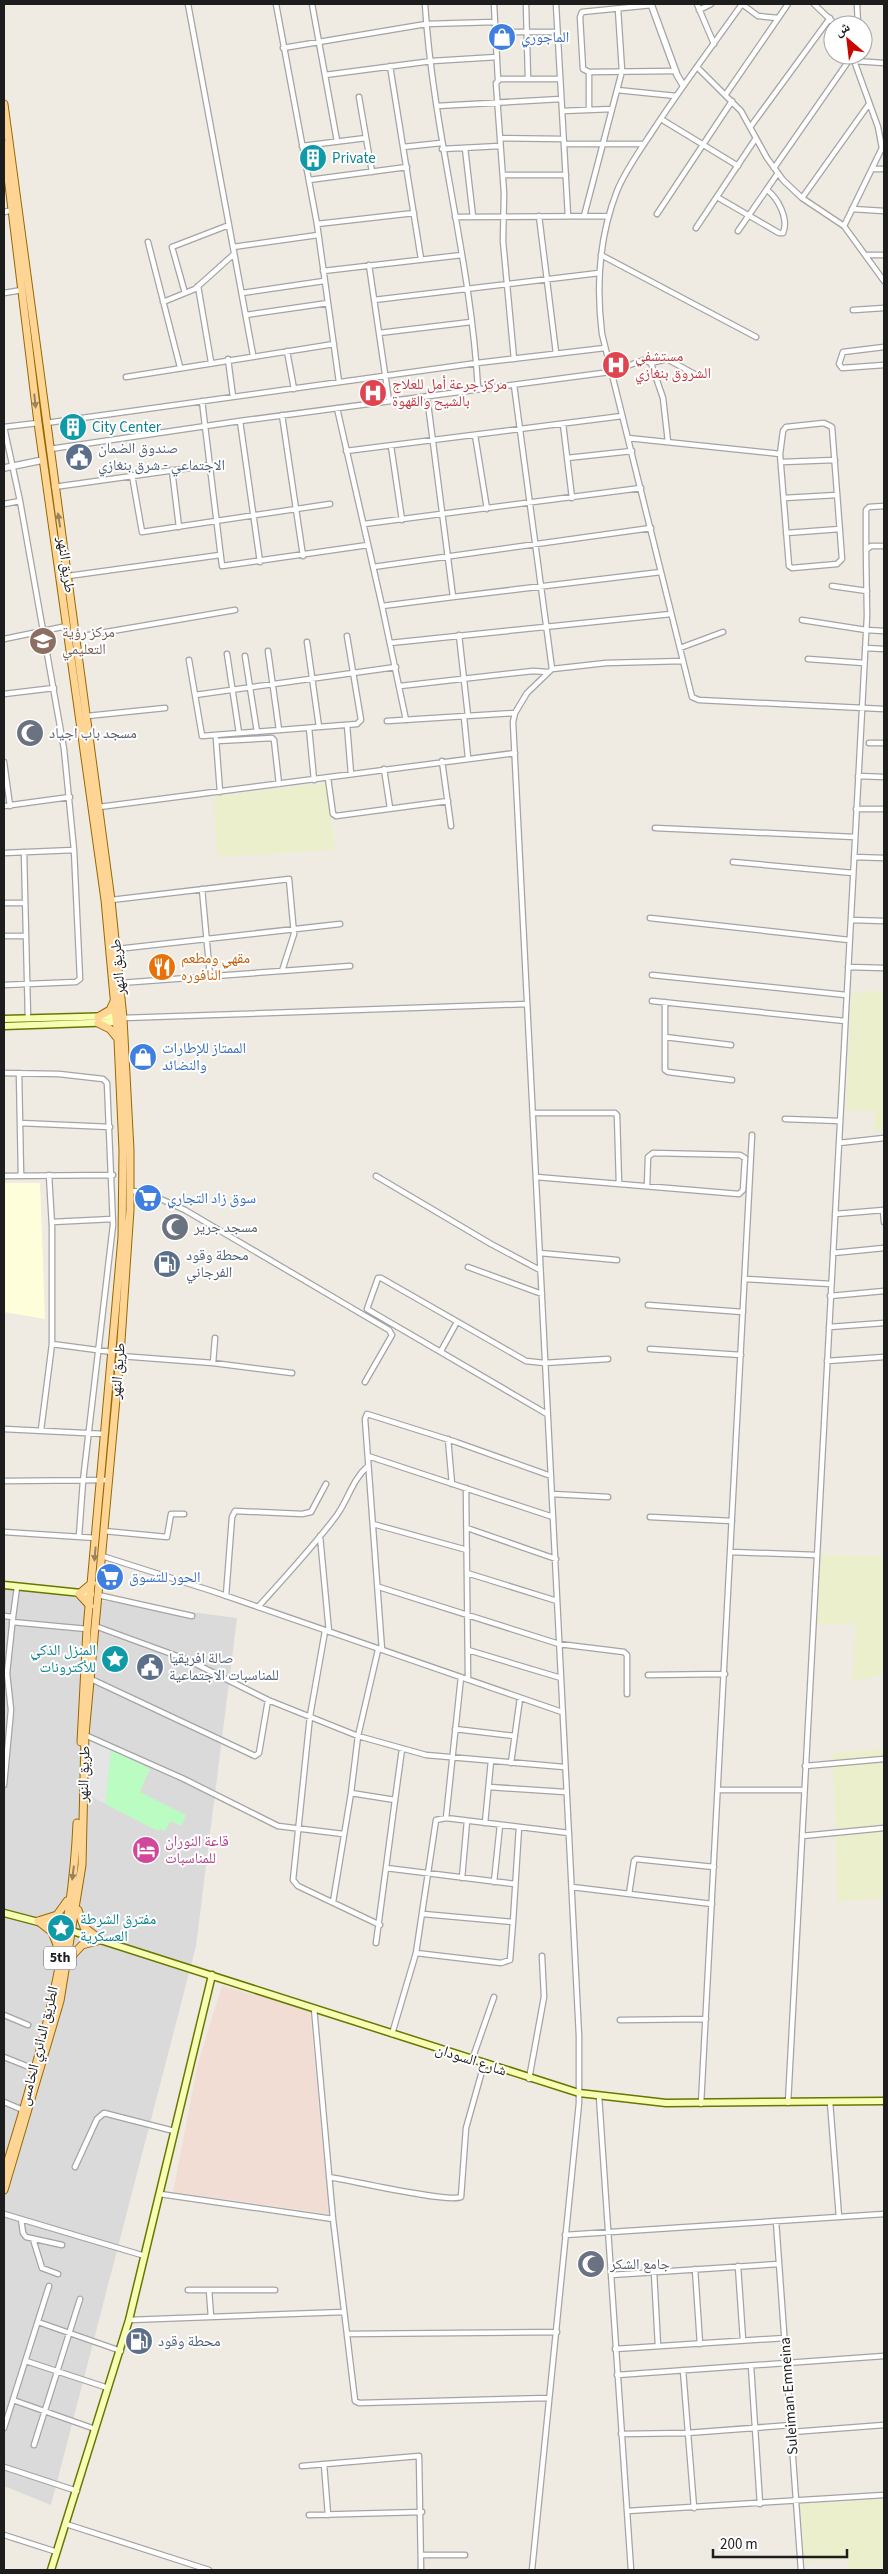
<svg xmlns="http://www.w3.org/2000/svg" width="888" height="2574" font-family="'Source Sans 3','Noto Naskh Arabic',sans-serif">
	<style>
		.residential { fill: #dbdada }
		.education { fill: #feffda }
		.military { fill: #f2ddd4 }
		.farmland { fill: #ebefcb }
		.park { fill: #bbfcc2 }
		.parking { fill: #e5e5e5 }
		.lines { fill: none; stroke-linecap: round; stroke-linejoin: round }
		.minor-casing { stroke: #a4a4a4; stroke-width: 7 }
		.tertiary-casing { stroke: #a4a4a4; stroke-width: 8 }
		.secondary-casing { stroke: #677700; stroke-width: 9 }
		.primary-casing { stroke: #956900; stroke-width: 9 }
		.minor { stroke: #fff; stroke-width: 4.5 }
		.tertiary { stroke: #fff; stroke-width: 5.5 }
		.secondary { stroke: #f7fdb2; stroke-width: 6 }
		.primary { stroke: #ffd596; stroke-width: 7 }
		.oneway { fill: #998260 }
		.labels { text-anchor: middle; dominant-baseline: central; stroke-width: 4; stroke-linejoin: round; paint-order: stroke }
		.shield { fill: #fff; stroke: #616161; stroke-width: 1 }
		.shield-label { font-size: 14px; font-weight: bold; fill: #1d1d1d }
		.shop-label { font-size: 15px; fill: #366cbe; stroke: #fff; text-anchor: start }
		.culture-label { font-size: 15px; fill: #0d838f; stroke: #fff; text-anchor: start }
		.health-label { font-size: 15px; fill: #be3a42; stroke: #fff; text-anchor: start }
		.service-label { font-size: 15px; fill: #4e5e75; stroke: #fff; text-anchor: start }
		.street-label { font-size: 15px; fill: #1d1d1d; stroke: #fff }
		.education-label { font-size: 15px; fill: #785e54; stroke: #fff; text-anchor: start }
		.worship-label { font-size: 15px; fill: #5b616d; stroke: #fff; text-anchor: start }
		.food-label { font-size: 15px; fill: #c56008; stroke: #fff; text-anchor: start }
		.hotel-label { font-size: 15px; fill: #b23c85; stroke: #fff; text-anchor: start }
	</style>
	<rect width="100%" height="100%" fill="#efebe2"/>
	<path class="residential" d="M4,1588L237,1618L196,1946L51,2505L4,2486Z"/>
	<path class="education" d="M4,1183H40L45,1319L4,1312Z"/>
	<path class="military" d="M222,1986L310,2010L329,2214L173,2192L198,2063Z"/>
	<path class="farmland" d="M326,783L335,850L218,857L213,797Z
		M884,990V1129L874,1130V1111L846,1110L852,993Z
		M821,1555L884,1556V1675L853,1680L855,1623L816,1625Z
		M884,1749V1898L837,1902L833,1753Z
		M884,2499V2568L848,2570L847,2559L805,2563L800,2504Z"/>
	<path class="park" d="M111,1749L150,1769L140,1792L186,1815L181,1826L171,1821L165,1831L160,1829L158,1831L105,1804Z"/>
	<path class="parking" d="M89,1739L111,1749L105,1804L86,1793Z"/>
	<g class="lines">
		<g class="minor-casing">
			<path id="minor" d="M188,4L253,355
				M276,4L317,224L339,382
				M312,4L337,141
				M425,4C433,133 471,259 478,389
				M494,4L498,80
				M526,4L528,79
				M556,4L568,216
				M697,4L714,44
				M742,4C713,45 682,86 654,129C641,149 626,169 617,191C599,237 596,286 602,334L692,697L699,700L884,709
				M742,4L758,16L778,18
				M814,4L836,25
				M857,4L858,25
				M652,5L582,12L580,17L583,69L589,72L675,71
				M699,10L711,4
				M495,32H557
				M283,48L426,24L495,22
				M854,61L884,63
				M390,66L421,259
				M697,67L741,111L767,158L783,180L802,198L844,226L884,281
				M325,75L432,61L497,57
				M617,90L676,96
				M726,94L788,4
				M359,97L372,172
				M437,106L561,99
				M589,110V72
				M562,111L612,109
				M661,119L738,166
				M751,126L830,18
				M500,138L563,139
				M564,144H644
				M302,146L366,138
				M403,147L441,143
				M465,148L473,217
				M442,149L500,146
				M774,168L852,56
				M873,169H884
				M503,175H566
				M309,180L407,167
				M717,197L779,233H783C789,219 778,198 767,190
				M802,198L869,104
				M852,209L884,211
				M4,212L13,210
				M657,214L732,101
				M539,216L556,353
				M584,216L622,71L618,9
				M455,217L609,216
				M317,224L414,213
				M844,226L882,148L878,127L852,55
				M696,228L756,138
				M738,231L778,173
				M148,242L180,367
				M233,247L318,235
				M601,255L756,337
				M867,255H884
				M369,265L389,401
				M323,271L462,255
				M198,286L211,362
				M4,293L22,290
				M185,293L172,247L229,225
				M242,293L324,281
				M374,300L599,273
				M163,302L195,289L234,254
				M853,310L884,308
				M246,315L328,303
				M379,333L471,322
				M884,347L843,352L839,364L842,368L884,365
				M287,351L294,389
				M228,359L233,397
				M514,359L503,241L504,193L496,83L500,79H559
				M651,363L667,359L698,376
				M126,377L334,344
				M514,385L552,669
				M427,396L453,597L661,572
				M202,401L222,566L368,545
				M337,408L382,606L406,720
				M282,415L303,556
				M240,421L260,562
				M46,423L477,363L605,348
				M563,424L572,498
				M4,427L38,423
				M475,435L487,509
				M628,438L780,454L789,566L792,568L837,564L842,559L832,427L824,423L786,427L783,431L780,454
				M391,446L402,520
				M50,449L240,421L610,372L644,360L651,363L663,398L668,442
				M346,451L622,416
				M567,458L632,451
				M782,462L835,460
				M172,470L179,527
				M132,475L142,532L330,504
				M54,487L211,465
				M784,498L837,495
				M4,504L20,501
				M364,524L641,488
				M786,533L840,529
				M866,550V510L869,507L884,506
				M373,567L651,528
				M68,576L220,555
				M832,586L867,591
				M382,606L453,597
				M802,620L866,630L884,631
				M459,635L468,716
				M77,637L235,610
				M4,639L67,626
				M307,642L319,727
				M390,643L671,614
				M680,648L723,632
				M865,648L884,649
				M268,651L279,730
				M227,654L239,733
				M245,656L257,732
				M808,659L864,663
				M189,660L202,736L357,724L361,720L347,636
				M400,686L533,671L548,672
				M4,694L54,688
				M195,695L396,667
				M87,716L165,708
				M464,717L468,758
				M387,721L515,713
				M347,725L351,774
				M309,728L314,780
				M216,739L220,792
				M217,741L272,738L274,740L279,784
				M869,743H884
				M442,761L451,826
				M4,762L10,806
				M384,769L390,808
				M858,776L884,777
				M328,778L333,814L336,816L448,801
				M4,806L70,797
				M99,807L515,753
				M856,809H884
				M655,828L855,837
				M24,852L28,1019
				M4,853L74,850
				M854,857L884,858
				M733,862L853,873
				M202,889L210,976
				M111,900L289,879L294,934L282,971
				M4,903H25
				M650,918L849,940
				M851,920L884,921
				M4,936H26
				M117,949L340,924
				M848,967L884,968
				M652,975L846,995
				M120,983L350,966
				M4,985L76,982L80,979L74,850L64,749L20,501L4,427
				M652,1001L845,1021
				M665,1002V1070L668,1072L732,1080
				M123,1018L527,1004
				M665,1037L731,1045
				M4,1073L59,1074L103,1079L107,1083L113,1225L83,1481L79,1536
				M19,1073L21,1175
				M533,1113H615L617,1115L619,1184
				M785,1119L840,1121
				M20,1123L110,1127
				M839,1143L884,1138
				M4,1176L113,1175
				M376,1176L491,1244L540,1270
				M536,1177L739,1194L743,1190L745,1158L740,1155L653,1153L648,1157L647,1186
				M130,1191L145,1192L185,1210L389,1330L392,1335L365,1382
				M883,1210L884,1222
				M835,1214L884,1210
				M52,1222L113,1219
				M540,1253L617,1260
				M833,1253L884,1248
				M468,1267L542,1294
				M745,1279L831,1284
				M830,1296L884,1291
				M648,1305L743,1312
				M829,1327L884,1323
				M52,1344L112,1352
				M650,1349L741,1355
				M441,1351L457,1322
				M120,1356L213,1363L292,1373
				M827,1361L884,1357
				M213,1363L215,1338
				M547,1414L367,1309L378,1278H381L526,1361L544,1363L608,1359
				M4,1429L105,1434
				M41,1430L52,1344V1226L49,1175
				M448,1439L452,1484
				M368,1456L553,1517
				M4,1481L108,1480
				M466,1488L468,1679
				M552,1494L608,1497
				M650,1517L732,1521
				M373,1524L467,1550
				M467,1528L556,1559
				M104,1531L167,1537L171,1514H184
				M4,1532L96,1538
				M320,1536L329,1632
				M731,1552L816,1555
				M102,1556L212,1591L562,1712
				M467,1573L557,1601
				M379,1587L559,1644L624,1652L627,1655V1694
				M98,1595L192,1616
				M226,1596L232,1517L235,1511L302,1514L311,1512L326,1484
				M258,1607C285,1577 313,1547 337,1515C349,1498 352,1480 368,1466
				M4,1616L13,1617L17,1587
				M12,1622L87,1629
				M95,1626L188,1660L268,1700L358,1736L426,1755L564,1767
				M325,1631L310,1716L293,1880L298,1886L380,1925
				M382,1650L365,1419L367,1414L456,1442L551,1476
				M468,1650L561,1678
				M4,1672L7,1673L11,1710L4,1785
				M7,1673L13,1617
				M648,1675L725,1674
				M91,1679L255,1756L259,1753L268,1700
				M455,1729L515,1736
				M85,1735L184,1779L278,1826L343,1834
				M511,1763L520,1698
				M805,1766L884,1759
				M489,1787L565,1792
				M719,1790H804
				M351,1793L395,1800L402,1749
				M446,1818L461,1677
				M485,1823L491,1761
				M802,1836L884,1828
				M386,1868L515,1884
				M462,1878L467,1821
				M494,1882L500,1825
				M572,1887L712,1904
				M629,1894L634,1861L636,1859L714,1867
				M333,1902L351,1793L358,1736L378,1650
				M423,1914L513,1922L519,1827
				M376,1943L395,1800
				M416,1953L501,1963L510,1960L513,1922
				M314,2008L333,2219L355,2401L359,2403L549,2398
				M4,2015L28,2025
				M620,2020L706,2019
				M392,2034L416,1953L436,1820L446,1818L569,1833
				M4,2057L34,2069
				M472,2060L494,1997
				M529,2079L544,1997L542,1956
				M599,2096L631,2570
				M4,2102L23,2110
				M830,2102L839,2217
				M788,2103L867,616L866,550L871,546H884
				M701,2104L752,1135
				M75,2167L97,2119L104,2113L174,2131
				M329,2177C349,2180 448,2203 461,2197L466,2128L484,2064
				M160,2194L333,2219
				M4,2214L145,2256
				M21,2219L23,2233L26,2237L62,2245
				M776,2221L801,2570
				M565,2235L884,2214
				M33,2239L42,2268L58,2274
				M738,2266L743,2340
				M695,2269L700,2344
				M654,2272L658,2346
				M611,2275L779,2264
				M188,2290H275
				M209,2290L211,2317
				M129,2320L344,2312
				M38,2322L121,2351
				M347,2334L557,2332
				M615,2349L785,2338
				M26,2361L108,2388
				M751,2366L760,2504
				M683,2370L694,2508
				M617,2375L884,2356
				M13,2400L95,2429
				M4,2428L49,2286
				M792,2432L884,2425
				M621,2434L687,2433L792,2425
				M34,2445L80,2299
				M324,2464L328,2515
				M302,2466L419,2456L421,2570
				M4,2467L77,2491
				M627,2511L884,2495
				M309,2515L422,2512
				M66,2524L209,2570
				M4,2535L57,2552
				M421,2555H465
				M532,2570L579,2103V2036L513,722L515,713L527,693L552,669L606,663L683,661"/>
		</g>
		<g class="tertiary-casing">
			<path id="tertiary" d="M651,4L677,75L683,85
				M4,468L43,460"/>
		</g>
		<g class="secondary-casing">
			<path id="secondary" d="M4,1019L117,1016
				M4,1026L117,1022
				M4,1585L91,1594
				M4,1913L65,1929
				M72,1931L579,2093L666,2103L884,2101
				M51,2570L129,2320L212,1975"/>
		</g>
		<g class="primary-casing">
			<path id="primary" d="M4,104L111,900L123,1018L130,1150V1210L120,1356L85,1735L82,1865L60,2001L4,2190
				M4,144L38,423L105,900L118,1040L123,1150L122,1237L87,1629L81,1742
				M98,1017L110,1010L115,999
				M98,1023L110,1029L118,1039
				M90,1606L79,1594L92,1583
				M78,1910L84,1927L101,1940
				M38,1921L57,1915L67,1901
				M38,1921L52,1932L59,1950
				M69,1959L82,1945L101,1940
				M4,2173C40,2060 72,1942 77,1823"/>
		</g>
		<use href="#minor" class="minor"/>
		<use href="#tertiary" class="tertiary"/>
		<use href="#secondary" class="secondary"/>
		<use href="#primary" class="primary"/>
	</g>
	<defs><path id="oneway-solid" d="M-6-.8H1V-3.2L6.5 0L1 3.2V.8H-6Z" transform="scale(1.25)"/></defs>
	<g class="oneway">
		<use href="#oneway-solid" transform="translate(35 401) rotate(84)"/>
		<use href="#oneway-solid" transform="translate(59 520) rotate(-99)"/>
		<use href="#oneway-solid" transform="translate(95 1554) rotate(95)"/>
		<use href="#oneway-solid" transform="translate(73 1873) rotate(97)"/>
	</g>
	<defs>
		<g id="shop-disc" transform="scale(1.4375)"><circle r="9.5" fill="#3f7fe0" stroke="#fff"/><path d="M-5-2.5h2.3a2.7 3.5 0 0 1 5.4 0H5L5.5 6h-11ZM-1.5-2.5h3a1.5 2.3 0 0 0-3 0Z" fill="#fff"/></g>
		<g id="building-disc" transform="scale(1.4375)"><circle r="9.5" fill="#0f9aa8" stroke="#fff"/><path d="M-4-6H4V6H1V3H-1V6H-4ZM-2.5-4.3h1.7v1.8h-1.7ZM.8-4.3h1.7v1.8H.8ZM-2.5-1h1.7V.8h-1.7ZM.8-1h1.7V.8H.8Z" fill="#fff"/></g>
		<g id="hospital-disc" transform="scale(1.4375)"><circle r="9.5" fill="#e0444e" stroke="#fff"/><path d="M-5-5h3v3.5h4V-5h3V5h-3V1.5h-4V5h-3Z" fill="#fff"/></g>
		<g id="civic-disc" transform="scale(1.4375)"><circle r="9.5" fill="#5c6f8a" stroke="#fff"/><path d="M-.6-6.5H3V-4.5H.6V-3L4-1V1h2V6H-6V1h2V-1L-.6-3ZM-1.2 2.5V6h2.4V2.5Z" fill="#fff"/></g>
		<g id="school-disc" transform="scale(1.4375)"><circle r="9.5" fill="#8d6e63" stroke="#fff"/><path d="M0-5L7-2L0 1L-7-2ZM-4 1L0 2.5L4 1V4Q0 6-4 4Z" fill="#fff"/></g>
		<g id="mosque-disc" transform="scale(1.4375)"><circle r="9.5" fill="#6b7280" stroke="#fff"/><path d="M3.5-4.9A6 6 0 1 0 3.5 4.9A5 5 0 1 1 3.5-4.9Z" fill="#fff"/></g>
		<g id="restaurant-disc" transform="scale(1.4375)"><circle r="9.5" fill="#e8710a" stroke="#fff"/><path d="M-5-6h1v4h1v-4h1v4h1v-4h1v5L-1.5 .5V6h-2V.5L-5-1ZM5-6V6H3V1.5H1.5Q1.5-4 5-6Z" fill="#fff"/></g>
		<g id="supermarket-disc" transform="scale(1.4375)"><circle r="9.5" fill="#3f7fe0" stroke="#fff"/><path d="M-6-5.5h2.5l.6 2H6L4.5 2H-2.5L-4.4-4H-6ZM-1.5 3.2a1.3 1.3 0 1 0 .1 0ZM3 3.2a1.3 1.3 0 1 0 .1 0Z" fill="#fff"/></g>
		<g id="fuel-disc" transform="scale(1.4375)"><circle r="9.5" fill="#5c6f8a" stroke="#fff"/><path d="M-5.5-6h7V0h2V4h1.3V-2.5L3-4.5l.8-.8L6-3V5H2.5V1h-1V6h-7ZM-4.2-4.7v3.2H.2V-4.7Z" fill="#fff"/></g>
		<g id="sight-disc" transform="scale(1.4375)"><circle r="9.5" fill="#0f9aa8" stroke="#fff"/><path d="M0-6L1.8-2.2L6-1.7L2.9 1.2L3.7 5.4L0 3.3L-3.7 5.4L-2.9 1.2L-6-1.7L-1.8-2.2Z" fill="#fff"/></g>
		<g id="hotel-disc" transform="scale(1.4375)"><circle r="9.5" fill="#d1479c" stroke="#fff"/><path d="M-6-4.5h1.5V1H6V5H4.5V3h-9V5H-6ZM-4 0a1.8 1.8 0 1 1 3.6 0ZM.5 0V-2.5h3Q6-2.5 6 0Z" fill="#fff"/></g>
	</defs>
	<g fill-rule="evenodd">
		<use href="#shop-disc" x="502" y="37"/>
		<use href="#building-disc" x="313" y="158"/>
		<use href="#hospital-disc" x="616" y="365"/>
		<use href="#hospital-disc" x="373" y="393"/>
		<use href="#building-disc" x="73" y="427"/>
		<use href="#civic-disc" x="79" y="457"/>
		<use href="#school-disc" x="43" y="641"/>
		<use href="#mosque-disc" x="30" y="733"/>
		<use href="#restaurant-disc" x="162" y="967"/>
		<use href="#shop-disc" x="143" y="1057"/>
		<use href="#supermarket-disc" x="148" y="1198"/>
		<use href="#mosque-disc" x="175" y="1227"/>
		<use href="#fuel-disc" x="167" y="1264"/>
		<use href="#supermarket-disc" x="110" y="1577"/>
		<use href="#sight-disc" x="115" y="1659"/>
		<use href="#civic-disc" x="150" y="1667"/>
		<use href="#hotel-disc" x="146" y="1850"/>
		<use href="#sight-disc" x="61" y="1928"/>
		<use href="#mosque-disc" x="591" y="2264"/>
		<use href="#fuel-disc" x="139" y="2341"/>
	</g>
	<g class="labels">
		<rect class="shield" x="44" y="1946.5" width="32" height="23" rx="4"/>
		<g class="shield-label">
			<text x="60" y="1958">5th</text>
		</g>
		<g class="shop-label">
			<text x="521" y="37">الماجوري</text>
			<text x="162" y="1048">الممتاز للإطارات<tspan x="162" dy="17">والنضائد</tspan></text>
			<text x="167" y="1198">سوق زاد التجاري</text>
			<text x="129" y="1577">الحور للتسوق</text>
		</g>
		<g class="culture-label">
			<text x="332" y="158">Private</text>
			<text x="92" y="427">City Center</text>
			<text x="96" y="1650" text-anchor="end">المنزل الذكي<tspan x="96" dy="17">للأكترونات</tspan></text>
			<text x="80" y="1919">مفترق الشرطة<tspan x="80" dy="17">العسكرية</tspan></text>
		</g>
		<g class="health-label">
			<text x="635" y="356">مستشفي<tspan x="635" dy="17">الشروق بنغازي</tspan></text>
			<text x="392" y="384">مركز جرعة أمل للعلاج<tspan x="392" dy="17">بالشيح والقهوة</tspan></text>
		</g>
		<g class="service-label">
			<text x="98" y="448">صندوق الضمان<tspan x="98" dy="17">الاجتماعي - شرق بنغازي</tspan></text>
			<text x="186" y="1255">محطة وقود<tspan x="186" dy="17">الفرجاني</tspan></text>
			<text x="169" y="1658">صالة افريقيا<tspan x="169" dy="17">للمناسبات الاجتماعية</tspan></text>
			<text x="158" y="2341">محطة وقود</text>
		</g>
		<g class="street-label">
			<text transform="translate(66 565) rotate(82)">طريق النهر</text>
			<text transform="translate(118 967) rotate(-95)">طريق النهر</text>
			<text transform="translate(118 1371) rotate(-85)">طريق النهر</text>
			<text transform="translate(84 1774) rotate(-88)">طريق النهر</text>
			<text transform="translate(39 2046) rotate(-76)">الطريق الدائري الخامس</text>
			<text transform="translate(471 2060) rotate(18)">شارع السودان</text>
			<text transform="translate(789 2396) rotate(-94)">Suleiman Emneina</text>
		</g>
		<g class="education-label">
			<text x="62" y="632">مركز رؤية<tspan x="62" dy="17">التعليمي</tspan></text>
		</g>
		<g class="worship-label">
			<text x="49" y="733">مسجد باب اجياد</text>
			<text x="194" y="1227">مسجد جرير</text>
			<text x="610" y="2264">جامع الشكر</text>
		</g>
		<g class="food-label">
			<text x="181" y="958">مقهي ومطعم<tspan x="181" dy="17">النافوره</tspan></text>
		</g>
		<g class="hotel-label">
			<text x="165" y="1841">قاعة النوران<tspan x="165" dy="17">للمناسبات</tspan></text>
		</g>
	</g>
	<rect width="888" height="2574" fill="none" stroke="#1d1d1d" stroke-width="10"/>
	<g transform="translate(848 40) rotate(332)"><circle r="24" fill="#ffffff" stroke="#a5a5a5"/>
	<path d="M0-4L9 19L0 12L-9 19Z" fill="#c90600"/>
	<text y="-8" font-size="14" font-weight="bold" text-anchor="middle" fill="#1d1d1d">ش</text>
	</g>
	<path d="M713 2549v8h134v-8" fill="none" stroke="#1d1d1d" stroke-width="2.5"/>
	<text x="720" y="2549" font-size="15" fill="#1d1d1d" stroke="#ffffff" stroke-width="4" paint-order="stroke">200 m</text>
</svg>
